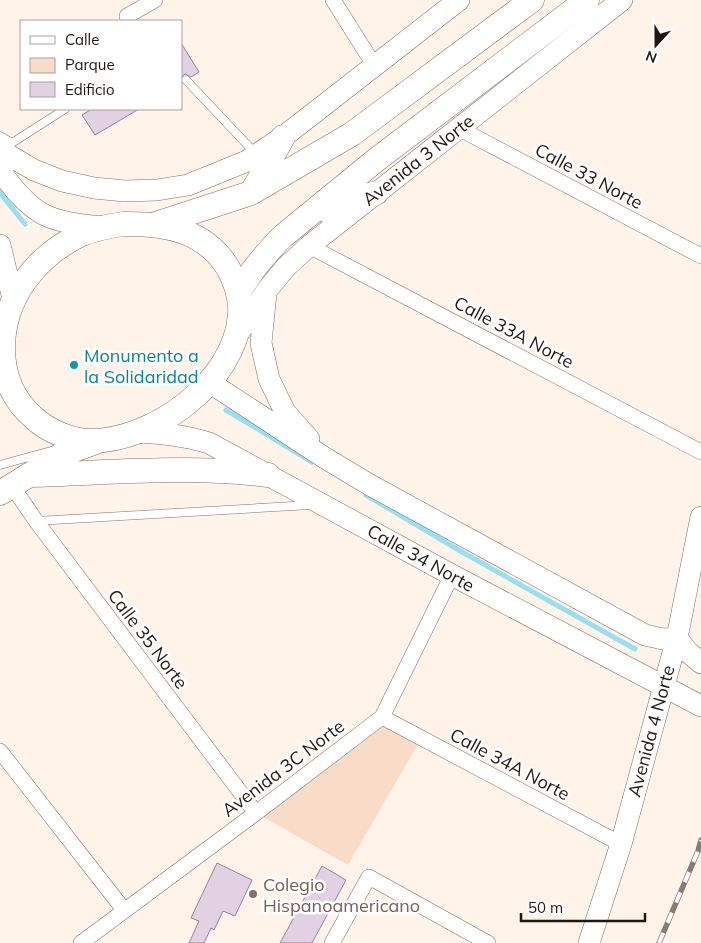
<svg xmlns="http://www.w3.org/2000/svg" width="701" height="943" font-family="Mulish,sans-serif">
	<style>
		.green { fill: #f8dcc8 }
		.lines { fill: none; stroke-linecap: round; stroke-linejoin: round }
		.stream { stroke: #97e0f1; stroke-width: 5 }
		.building { fill: #e1d1e3; stroke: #938595 }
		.lane-casing { stroke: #817063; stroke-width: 9 }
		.street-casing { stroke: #817063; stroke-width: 16 }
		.secondary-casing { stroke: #817063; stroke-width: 22 }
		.primary-casing { stroke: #817063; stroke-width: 25 }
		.lane { stroke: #fff; stroke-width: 8 }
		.street { stroke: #fff; stroke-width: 15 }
		.secondary { stroke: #fff; stroke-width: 21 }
		.primary { stroke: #fff; stroke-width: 24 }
		.rail-casing { stroke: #867c75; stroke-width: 5.5 }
		.rail { stroke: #fff; stroke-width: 4; stroke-dasharray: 11; stroke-linecap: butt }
		.culture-dot { fill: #0f9aa8; stroke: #fff; stroke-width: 2 }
		.education-dot { fill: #8d6e63; stroke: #fff; stroke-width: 2 }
		.labels { text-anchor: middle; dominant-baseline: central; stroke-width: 5; stroke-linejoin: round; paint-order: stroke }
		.street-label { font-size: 18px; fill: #1e1712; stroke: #fff }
		.culture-label { font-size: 18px; fill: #0d838f; stroke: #fff; text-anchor: start }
		.education-label { font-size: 18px; fill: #785e54; stroke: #fff; text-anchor: start }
	</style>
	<rect width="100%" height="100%" fill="#fff3ea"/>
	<path class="green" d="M382,717L421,739L348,865L256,813Z"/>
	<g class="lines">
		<path class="stream" d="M0,193L25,224
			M226,410L312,462
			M366,495L462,552L635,649"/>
	</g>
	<path class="building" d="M181,43L199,72L191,77L185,74L181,77Z
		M92,109H139L95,135L82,115Z
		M217,863L252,880L235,916L223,911L214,930L211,928L204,943H189L199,921L191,918Z
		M322,866L346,880L312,943H280Z"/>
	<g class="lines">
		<g class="lane-casing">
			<path id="lane" d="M186,80L255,153
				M0,136L12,143L65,109
				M0,465L51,451
				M36,521L311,505"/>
		</g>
		<g class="street-casing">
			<path id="street" d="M333,0L374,65
				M127,16L155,0
				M460,129L701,256
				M309,246L701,452
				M12,486L36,521L256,813
				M382,717L621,844
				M0,751L124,910
				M81,943L256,813L382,717L452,575
				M332,943L369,877L488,943"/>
		</g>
		<g class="secondary-casing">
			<path id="secondary" d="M0,150L34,170L62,181L94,188L125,191L157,190L188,185L247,161L283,137L459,0
				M0,170C10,185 25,203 41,213C58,223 84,225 103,227
				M0,245L13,299
				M266,293L261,343L269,379L285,412L309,439
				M236,337L267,290L286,267L309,246L622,0
				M209,382L325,458L370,485L645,635L663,639L677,638L688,652L701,663
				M135,432C161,433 184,435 209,443L452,575L701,706
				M589,943L621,844L677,638L701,517"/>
		</g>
		<g class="primary-casing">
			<path id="primary" d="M252,192L283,137
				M325,210L376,193
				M123,224C164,223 205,230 228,268C236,282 241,299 240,315C235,382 153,442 89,441C70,440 48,431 34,418C13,400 3,376 3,348C3,297 37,255 82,234C95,229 109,226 123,224Z
				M156,224L251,193L352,134L532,0
				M238,294C250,271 265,254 283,236L376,160L587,0
				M30,475C109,473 189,465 268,475
				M0,493L63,454L96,442"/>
		</g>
		<use href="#lane" class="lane"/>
		<use href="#street" class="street"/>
		<use href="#secondary" class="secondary"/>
		<use href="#primary" class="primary"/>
		<g class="rail-casing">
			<path id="rail" d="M659,943L698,851L701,840"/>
		</g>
		<use href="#rail" class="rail"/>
	</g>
	<circle class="culture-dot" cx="74" cy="365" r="5"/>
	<circle class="education-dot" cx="253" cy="894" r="5"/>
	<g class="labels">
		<g class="street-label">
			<text transform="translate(418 160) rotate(-38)">Avenida 3 Norte</text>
			<text transform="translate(589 176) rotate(28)">Calle 33 Norte</text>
			<text transform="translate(514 332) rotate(28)">Calle 33A Norte</text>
			<text transform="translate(421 558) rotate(29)">Calle 34 Norte</text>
			<text transform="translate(148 639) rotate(53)">Calle 35 Norte</text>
			<text transform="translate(651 731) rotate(-75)">Avenida 4 Norte</text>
			<text transform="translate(510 764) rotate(28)">Calle 34A Norte</text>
			<text transform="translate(283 768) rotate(-37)">Avenida 3C Norte</text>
		</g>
		<g class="culture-label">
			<text x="84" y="355">Monumento a<tspan x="84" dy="21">la Solidaridad</tspan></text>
		</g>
		<g class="education-label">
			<text x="263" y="884">Colegio<tspan x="263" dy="21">Hispanoamericano</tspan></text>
		</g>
	</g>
	<rect x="20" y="20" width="162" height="90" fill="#ffffff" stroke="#a5a2a0"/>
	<rect x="30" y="36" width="25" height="8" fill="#ffffff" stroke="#a5a2a0"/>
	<text x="65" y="45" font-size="15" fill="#1e1712">Calle</text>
	<rect x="30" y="58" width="25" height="15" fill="#f8dcc8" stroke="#a5a2a0"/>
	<text x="65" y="70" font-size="15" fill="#1e1712">Parque</text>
	<rect x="30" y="82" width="25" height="15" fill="#e1d1e3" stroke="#a5a2a0"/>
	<text x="65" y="95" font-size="15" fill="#1e1712">Edificio</text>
	<g transform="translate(656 45) rotate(201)" stroke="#ffffff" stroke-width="4" paint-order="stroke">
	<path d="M0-4L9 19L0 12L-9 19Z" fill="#1e1712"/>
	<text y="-8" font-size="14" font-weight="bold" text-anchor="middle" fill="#1e1712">N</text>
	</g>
	<path d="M521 913v8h124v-8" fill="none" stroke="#1e1712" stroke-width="2.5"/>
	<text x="528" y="913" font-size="15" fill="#1e1712" stroke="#ffffff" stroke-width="4" paint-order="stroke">50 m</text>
</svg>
